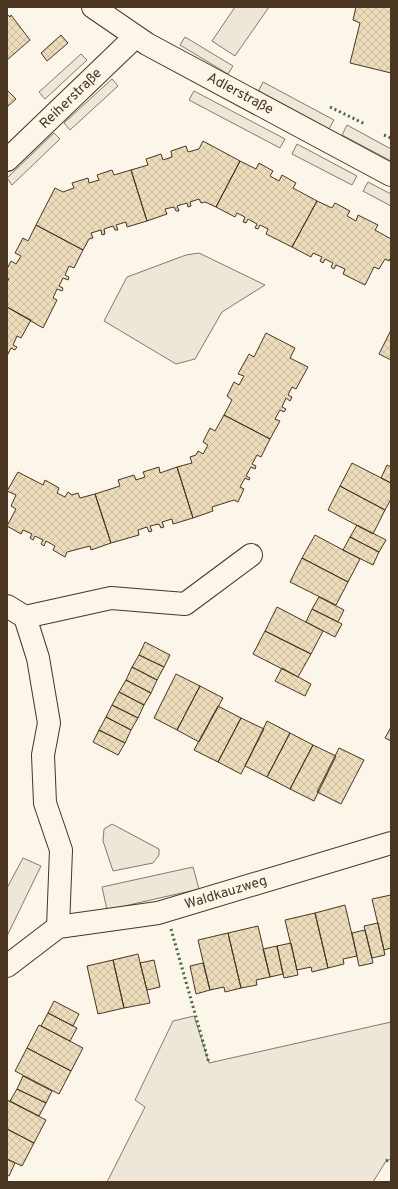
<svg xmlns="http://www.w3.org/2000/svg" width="398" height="1189" font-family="Overpass,sans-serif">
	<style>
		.green { fill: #ede6d9; stroke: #887966 }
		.parking { fill: #ede7d9; stroke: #887966 }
		.building { fill: url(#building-cross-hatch); stroke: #4a3520 }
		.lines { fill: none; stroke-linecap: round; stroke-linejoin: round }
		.minor-casing { stroke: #4a3520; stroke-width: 24 }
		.minor { stroke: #fbf6e9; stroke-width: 22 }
		.hedge { stroke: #436837; stroke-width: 3; stroke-dasharray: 2 3; stroke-linecap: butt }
		.labels { text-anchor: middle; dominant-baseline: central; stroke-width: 3; stroke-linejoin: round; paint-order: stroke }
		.street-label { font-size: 14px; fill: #4a3520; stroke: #fbf6e9 }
	</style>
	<defs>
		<pattern id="building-cross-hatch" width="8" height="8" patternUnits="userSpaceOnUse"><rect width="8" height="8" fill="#ecdcbc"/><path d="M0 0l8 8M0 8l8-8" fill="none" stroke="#ccbda1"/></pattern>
	</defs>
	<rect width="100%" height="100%" fill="#fbf6e9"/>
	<path class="green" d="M235,7H269L235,56L212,41Z
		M199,253L265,285L222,312L195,359L176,364L104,321L127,277L186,255Z
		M112,824L159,849V855L153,863L113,871L103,841L104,829Z
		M194,1016L209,1063L391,1022V1159L386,1161L373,1182H107L145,1107L135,1100L173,1021Z"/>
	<path class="parking" d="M185,37L233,66L228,74L180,45Z
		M81,54L87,60L45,99L39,92Z
		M112,79L118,86L70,130L64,123Z
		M263,82L334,120L329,129L258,92Z
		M194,91L285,139L280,148L189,100Z
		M347,125L391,149V161L342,135Z
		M54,133L60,139L12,185L7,178Z
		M297,144L357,176L352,185L292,154Z
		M368,182L391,194V206L363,191Z
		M23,858L41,866L7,936V888Z
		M193,867L199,889L107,910L102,887Z"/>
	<path class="building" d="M356,7H391V73L350,63L360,23L353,20Z
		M7,14L10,17L11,15L30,40L7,60Z
		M61,35L68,43L47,61L41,53Z
		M7,90L16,99L7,107Z
		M203,141L240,161L216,207L205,202L201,203L199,199L190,202L191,206L188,207L187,203L177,206L179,211H176L174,207L165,209L167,214L147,221L131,170L148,165L146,159L161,154L163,160L172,157L171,151L186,146L188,152L199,149Z
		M240,161L256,169L259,163L273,171L270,176L279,181L282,175L296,183L293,188L317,201L292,247L266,234L268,229L260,225L258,229L255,228L257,224L248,219L246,223L243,222L245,217L237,213L235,217L216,207Z
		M112,170L114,175L131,170L147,221L127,227L126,222L116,225L118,230H115L113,226L104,229L105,234L102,235L101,230L91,233L93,238L89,239L83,250L36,225L55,188L63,192L74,188L72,183L88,178L89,183L99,180L97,175Z
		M317,201L332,208L335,203L350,211L347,216L356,221L358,215L378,225L375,230L391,239V257L389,261L385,259L379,269L374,267L365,285L343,274L345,269L336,265L334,269L331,267L333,263L325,259L323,263L320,261L322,257L313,253L311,257L292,247Z
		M36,225L83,250L74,268L69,266L65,275L69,277L68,280L63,278L59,286L63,288L62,291L57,289L53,298L57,300L43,328L7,307V282L9,279L7,278V269L11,261L16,264L21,256L15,253L23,238L28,241Z
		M7,307L31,320L21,338L17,336L13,345L17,347L15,350L11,348L7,356Z
		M391,330V360L379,354Z
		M266,333L295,348L290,358L308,367L296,389L292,387L288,395L292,397L290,401L286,398L282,407L286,409L284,412L280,410L275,419L280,421L270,439L224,415L232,400L227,396L234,382L239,385L244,376L238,374L249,354L254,357Z
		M224,415L270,439L261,457L257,455L252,464L256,466L255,469L251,467L246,476L250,478L249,480L245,478L240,487L244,489L238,502L234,500L212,507L213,511L193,518L177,467L192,463L190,457L196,455L198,451L203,454L208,445L203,442L210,428L215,431Z
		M352,463L391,483V499L385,510L340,486Z
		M387,465L391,467V483L381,478Z
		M159,467L160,473L177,467L193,518L173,524L172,519L162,522L164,527L161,528L159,524L150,526L152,531L149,532L147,527L138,530L139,535L111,543L95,494L120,486L118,480L134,475L136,480L145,477L143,472Z
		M18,472L43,485L45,480L59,488L57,493L65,497L68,492L72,495L78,493L80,498L95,494L111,543L91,550L90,546L67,552L65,557L53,550L55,546L46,541L44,546L41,544L43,540L35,536L33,540L30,538L32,534L23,530L21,534L7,526L16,509L11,506L16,495L7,491Z
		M340,486L385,510L373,534L328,510Z
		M357,525L386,540L379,552L350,537Z
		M315,535L360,559L348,582L302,558Z
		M350,537L379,552L373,565L343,550Z
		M302,558L348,582L336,605L290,582Z
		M319,597L344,610L338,622L312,609Z
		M277,607L323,631L311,654L265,631Z
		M312,609L342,624L335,637L306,622Z
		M265,631L311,654L298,677L253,654Z
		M145,642L170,655L164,667L139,655Z
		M139,655L164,667L157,680L132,667Z
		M132,667L157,680L151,693L126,680Z
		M282,668L311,684L305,696L275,681Z
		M176,674L200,686L177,730L154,718Z
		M126,680L151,693L144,705L119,692Z
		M200,686L223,698L199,742L177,730Z
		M119,692L144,705L138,718L112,705Z
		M112,705L138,718L131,730L106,717Z
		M218,706L241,718L218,762L194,750Z
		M106,717L131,730L125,743L99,730Z
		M241,718L264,729L241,774L218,762Z
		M267,721L290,733L267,777L245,766Z
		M391,727V741L385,738Z
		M99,730L125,743L118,755L93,742Z
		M290,733L313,745L290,789L267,777Z
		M313,745L336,756L314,801L290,789Z
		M339,748L364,760L341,804L317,792Z
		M391,895V948L384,950L372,899Z
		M345,905L357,956L343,959L344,964L328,968L315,913Z
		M315,913L328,968L312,972L311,967L297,970L285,920Z
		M378,923L385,955L372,958L364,926Z
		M258,926L270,977L256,980L257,985L241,988L228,933Z
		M365,930L373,963L359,966L352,933Z
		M228,933L241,988L225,992L224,987L210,990L198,940Z
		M291,943L298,975L284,978L277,946Z
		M277,946L283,974L270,977L263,949Z
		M138,954L150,1003L124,1008L113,960Z
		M113,960L124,1008L98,1014L87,966Z
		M154,960L160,987L147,990L140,963Z
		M203,963L210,990L196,994L190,966Z
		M54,1001L79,1014L73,1026L48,1013Z
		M48,1013L77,1028L70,1041L41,1026Z
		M39,1025L83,1048L71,1071L27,1048Z
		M27,1048L71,1071L59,1094L15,1071Z
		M23,1076L52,1091L46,1103L17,1089Z
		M17,1089L46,1103L39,1116L10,1101Z
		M7,1100L46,1120L34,1143L7,1129Z
		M7,1129L34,1143L22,1166L7,1159Z
		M7,1159L15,1163L9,1176L7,1175Z"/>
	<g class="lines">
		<g class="minor-casing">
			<path id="minor" d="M93,7L147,44L391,175
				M7,160L135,37
				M7,606L25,617L38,658L49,723L43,755L45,803L61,850L58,927
				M25,617L111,598L185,604L251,555
				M7,966L58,927L158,913L391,843"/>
		</g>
		<use href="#minor" class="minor"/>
		<path class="hedge" d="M330,107L365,124
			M384,135L391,138
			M171,929L209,1063
			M386,1161L391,1159"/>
	</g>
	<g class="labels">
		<g class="street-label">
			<text transform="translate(240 94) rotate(28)">Adlerstraße</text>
			<text transform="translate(71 99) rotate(-44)">Reiherstraße</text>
			<text transform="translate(226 893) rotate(-17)">Waldkauzweg</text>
		</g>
	</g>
	<rect width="398" height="1189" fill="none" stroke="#4a3520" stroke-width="16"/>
</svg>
